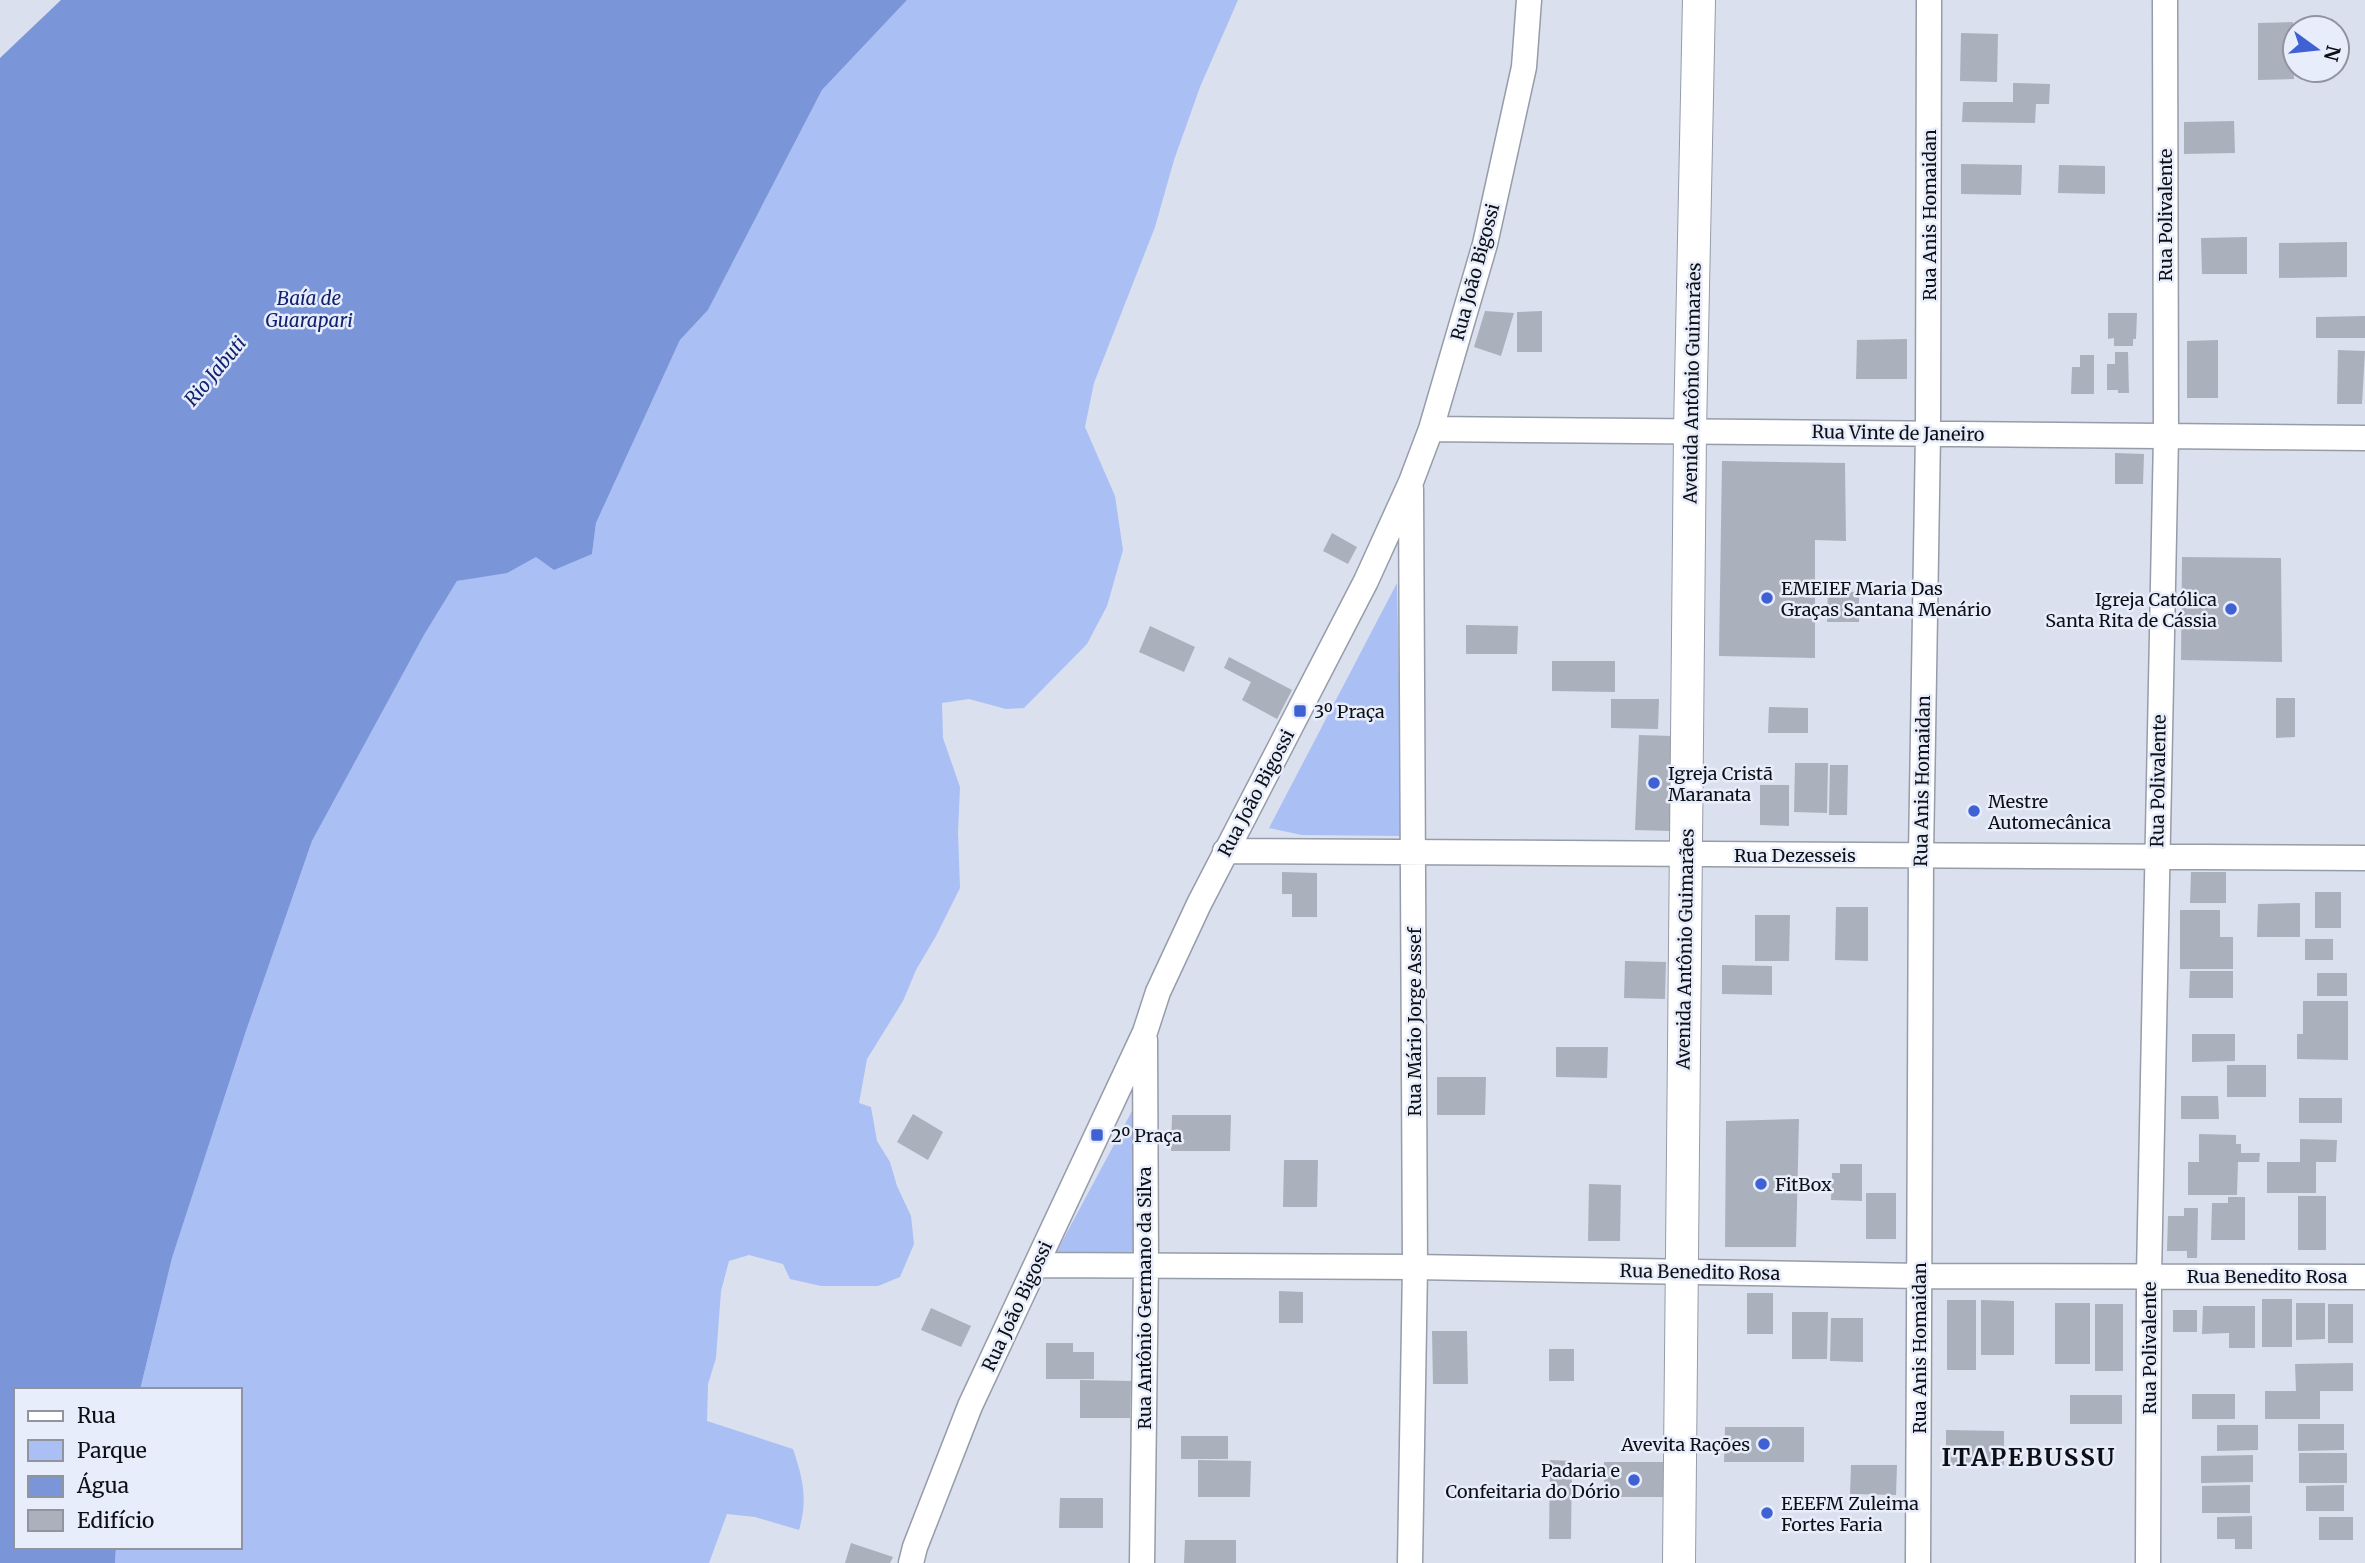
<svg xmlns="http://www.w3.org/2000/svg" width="2365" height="1563" font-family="Merriweather,serif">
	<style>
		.green { fill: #aabff3 }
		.water { fill: #7b95d9 }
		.building { fill: #abb0bd }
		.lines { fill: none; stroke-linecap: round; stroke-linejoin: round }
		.minor-casing { stroke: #969ca9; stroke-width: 27 }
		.tertiary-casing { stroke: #969ca9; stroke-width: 34 }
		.minor { stroke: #fff; stroke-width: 24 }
		.tertiary { stroke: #fff; stroke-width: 32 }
		.poi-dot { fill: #3f61d3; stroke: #e7edfb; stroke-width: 2.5 }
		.labels { text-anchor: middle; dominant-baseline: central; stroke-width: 5; stroke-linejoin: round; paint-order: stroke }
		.street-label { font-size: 18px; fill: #0d0f14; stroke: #e7edfb }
		.poi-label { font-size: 18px; fill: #0d0f14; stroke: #e7edfb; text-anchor: start }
		.water-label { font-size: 19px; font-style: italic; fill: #10216f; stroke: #e7edfb }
		.district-label { font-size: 24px; font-weight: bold; letter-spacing: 2px; fill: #0d0f14; stroke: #e7edfb }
	</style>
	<rect width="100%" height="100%" fill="#dae0ed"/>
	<path class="green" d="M907,0H1238L1200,87L1174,160L1155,227L1094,383L1085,427L1115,496L1123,550L1107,606L1087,644L1024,708L1006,709L969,699L942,703L943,738L960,787L958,832L960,888L936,936L916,970L903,1001L867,1059L859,1103L871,1107L877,1141L890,1162L897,1186L911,1216L914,1244L900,1277L878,1286H821L790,1279L783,1264L749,1255L729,1261L721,1291L716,1358L708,1384L707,1421L793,1449C803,1479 808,1499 799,1530L755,1517L727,1514L709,1563H115L116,1547H240V1390H140L172,1258L246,1031L312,841L424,635L457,581L507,572L536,556L592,554L596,523L680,340L708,310L822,90Z
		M1397,583L1402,836L1302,835L1269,828Z
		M1132,1111L1137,1257L1056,1253Z"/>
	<path class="water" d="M61,0H907L822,90L708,310L680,340L596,523L592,554L554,570L536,557L507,573L457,581L424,635L312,841L246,1031L172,1258L140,1390H16V1547H116L115,1563H0V58Z"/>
	<path class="building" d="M2293,22L2294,79L2258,80V23Z
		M1961,33L1998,34L1997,82L1960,81Z
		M2013,83L2050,84L2049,104H2036L2035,123L1962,122L1963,102H2013Z
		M2234,121L2235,153L2184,154V122Z
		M1961,164L2022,165L2021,195L1961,194Z
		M2059,165L2105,166V194L2058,193Z
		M2247,237V274H2202L2201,238Z
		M2347,242V277L2279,278V243Z
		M1485,311L1514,313L1501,356L1474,347Z
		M1542,311V352H1517V312Z
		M2108,313H2137L2136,339H2133V346H2114V338L2108,339Z
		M2365,316V338H2316V317Z
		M1907,339V379H1856L1857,340Z
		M2218,340V398H2187V341Z
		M2338,350L2365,351L2362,404H2337Z
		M2115,352H2128L2129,393H2118V390H2107V364H2115Z
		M2080,355H2094V394H2071L2072,367H2080Z
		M2115,453L2144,454L2143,484H2115Z
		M1722,461L1845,463L1846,541L1815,540V658L1719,656Z
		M1332,533L1357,547L1348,564L1323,551Z
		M2182,557L2281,558L2282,662L2181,660Z
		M1828,591L1859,592V622H1827Z
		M1466,625L1518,626L1517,654H1466Z
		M1150,626L1195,647L1184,672L1139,652Z
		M1229,657L1292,690L1277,719L1242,700L1251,682L1224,668Z
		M1552,661H1615V692L1552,691Z
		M2276,698H2295V737L2276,738Z
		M1611,699H1659L1658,729L1611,728Z
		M1769,707L1808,708V733H1768Z
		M1639,735L1673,736L1670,831L1635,830Z
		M1795,763H1828L1827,813L1794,812Z
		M1830,765H1848L1847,815H1829Z
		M1760,785H1789V826L1760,825Z
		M1282,872L1317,873V917H1292V894H1282Z
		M2191,872H2226V903H2190Z
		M2315,892H2341V928H2315Z
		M2300,903V937H2257L2258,904Z
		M1836,907H1868V961L1835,960Z
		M2180,910H2220V937H2233V969H2180Z
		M1755,915H1790L1789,961H1755Z
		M2305,939H2333V960H2305Z
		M1625,961L1666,962L1665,999L1624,998Z
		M1722,965L1772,966V995L1722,994Z
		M2190,971H2233V998H2189Z
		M2317,973H2347V996H2317Z
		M2303,1001H2348V1060L2297,1059V1034H2303Z
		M2192,1034H2235V1061L2192,1062Z
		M1556,1047H1608L1607,1078L1556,1077Z
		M2227,1065H2266V1097H2227Z
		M1437,1077H1486L1485,1115H1437Z
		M2181,1096H2218L2219,1119H2181Z
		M2299,1098H2342V1123H2299Z
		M913,1114L943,1132L928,1160L897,1142Z
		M1172,1115H1231L1230,1151H1171Z
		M1799,1119L1796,1247H1725L1726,1121Z
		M2199,1134L2236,1135V1144H2241V1153H2260L2259,1162H2238L2237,1195H2188V1162H2199Z
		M2300,1139L2337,1140L2336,1162H2316V1193H2267V1162H2300Z
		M1284,1160H1318L1317,1207H1283Z
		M1840,1164H1862V1201L1831,1200L1832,1173H1840Z
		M1589,1184L1621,1185L1620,1241H1588Z
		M1866,1193H1896V1239H1866Z
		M2298,1196H2326V1250H2298Z
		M2228,1197H2245V1240H2211L2212,1203H2228Z
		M2184,1208H2198L2197,1258H2187V1251H2167L2168,1216H2184Z
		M1279,1291L1303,1292V1323H1279Z
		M1747,1293H1773V1334H1747Z
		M2262,1299H2292V1347H2262Z
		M1947,1300H1976V1370H1947Z
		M1981,1300L2014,1301V1355H1981Z
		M2055,1303H2090V1364H2055Z
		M2296,1303H2325V1339L2296,1340Z
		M2095,1304H2123V1371H2095Z
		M2328,1304H2353V1343H2328Z
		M2203,1306H2255V1348H2229V1333L2202,1334Z
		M931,1308L971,1326L961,1347L921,1330Z
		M2173,1310H2197V1332H2173Z
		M1792,1312H1828L1827,1359H1792Z
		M1831,1318H1863V1362L1830,1361Z
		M1432,1331H1467L1468,1384H1433Z
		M1046,1343H1073V1352H1094V1379H1046Z
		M1549,1349H1574V1381H1549Z
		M2353,1363V1391H2320V1419H2265V1391H2296L2295,1364Z
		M1080,1380L1131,1381L1130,1418H1080Z
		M2192,1394H2235V1419H2192Z
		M2070,1395H2122V1424H2070Z
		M2298,1424H2344V1450L2298,1451Z
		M2217,1425H2258V1450L2217,1451Z
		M1725,1427H1804V1462H1724Z
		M1946,1430L2004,1431V1465H1946Z
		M1181,1436H1228V1459H1181Z
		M2299,1453H2347V1483H2299Z
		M2253,1455V1482L2201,1483V1456Z
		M1198,1460L1251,1461L1250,1497H1198Z
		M1550,1460L1572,1461L1571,1539H1549Z
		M1604,1462H1663V1497H1604Z
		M1851,1465H1897L1896,1495L1850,1494Z
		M2250,1485V1513H2202V1486Z
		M2344,1485V1511H2306V1486Z
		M1060,1498H1103V1528H1059Z
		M2252,1516V1549H2235V1539H2217V1517Z
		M2319,1517H2353V1540H2319Z
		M1185,1540H1236V1563H1184Z
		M851,1543L893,1557L890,1563H845Z"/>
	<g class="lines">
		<g class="minor-casing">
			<path id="minor" d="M1431,429L2365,438
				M1225,851L2365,858
				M1036,1265L1415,1267L1920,1276L2365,1277
				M911,1563L915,1547L970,1406L1145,1032L1158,992L1199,904L1366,581L1411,482L1431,429L1485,244L1524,67L1529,0
				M1142,1563L1146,1266L1145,1040
				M1410,1563L1415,1267L1411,489
				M1918,1563L1921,855L1928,434L1929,0
				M2148,1563L2149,1276L2166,436L2165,0"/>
		</g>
		<g class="tertiary-casing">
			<path id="tertiary" d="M1679,1563L1690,431L1699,0"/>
		</g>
		<use href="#minor" class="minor"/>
		<use href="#tertiary" class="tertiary"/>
	</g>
	<g class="poi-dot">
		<circle cx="1767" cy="598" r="7"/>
		<circle cx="2231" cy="609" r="7"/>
		<rect x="1293" y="704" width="14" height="14" rx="3.5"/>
		<circle cx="1654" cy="783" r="7"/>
		<circle cx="1974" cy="811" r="7"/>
		<rect x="1090" y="1128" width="14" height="14" rx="3.5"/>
		<circle cx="1761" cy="1184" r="7"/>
		<circle cx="1764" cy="1444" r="7"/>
		<circle cx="1634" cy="1480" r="7"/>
		<circle cx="1767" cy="1513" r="7"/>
	</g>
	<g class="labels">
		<g class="street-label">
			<text transform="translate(1929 215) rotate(-90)">Rua Anis Homaidan</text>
			<text transform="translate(2165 215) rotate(-90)">Rua Polivalente</text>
			<text transform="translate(1475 272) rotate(-75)">Rua João Bigossi</text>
			<text transform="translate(1692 383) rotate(-89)">Avenida Antônio Guimarães</text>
			<text transform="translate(1898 433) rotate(1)">Rua Vinte de Janeiro</text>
			<text transform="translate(1922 781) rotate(-89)">Rua Anis Homaidan</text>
			<text transform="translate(2158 781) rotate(-89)">Rua Polivalente</text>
			<text transform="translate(1256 793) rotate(-62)">Rua João Bigossi</text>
			<text x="1795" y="855">Rua Dezesseis</text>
			<text transform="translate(1685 949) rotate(-89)">Avenida Antônio Guimarães</text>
			<text transform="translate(1414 1022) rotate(-90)">Rua Mário Jorge Assef</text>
			<text transform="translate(1700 1272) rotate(1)">Rua Benedito Rosa</text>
			<text x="2267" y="1276">Rua Benedito Rosa</text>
			<text transform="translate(1144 1298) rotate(-90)">Rua Antônio Germano da Silva</text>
			<text transform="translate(1017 1306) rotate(-65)">Rua João Bigossi</text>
			<text transform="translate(1919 1348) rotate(-90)">Rua Anis Homaidan</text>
			<text transform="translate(2149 1348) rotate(-90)">Rua Polivalente</text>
		</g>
		<g class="poi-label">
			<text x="1781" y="588">EMEIEF Maria Das<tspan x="1781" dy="21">Graças Santana Menário</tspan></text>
			<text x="2217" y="599" text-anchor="end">Igreja Católica<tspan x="2217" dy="21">Santa Rita de Cássia</tspan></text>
			<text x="1314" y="711">3º Praça</text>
			<text x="1668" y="773">Igreja Cristã<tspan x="1668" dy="21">Maranata</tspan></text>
			<text x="1988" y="801">Mestre<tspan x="1988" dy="21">Automecânica</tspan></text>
			<text x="1111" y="1135">2º Praça</text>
			<text x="1775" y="1184">FitBox</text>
			<text x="1750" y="1444" text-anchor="end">Avevita Rações</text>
			<text x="1620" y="1470" text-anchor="end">Padaria e<tspan x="1620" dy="21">Confeitaria do Dório</tspan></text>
			<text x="1781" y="1503">EEEFM Zuleima<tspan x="1781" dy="21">Fortes Faria</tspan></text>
		</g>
		<g class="water-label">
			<text x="309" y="298">Baía de<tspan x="309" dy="22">Guarapari</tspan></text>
			<text transform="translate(215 371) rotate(-50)">Rio Jabuti</text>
		</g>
		<g class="district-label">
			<text x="2029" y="1457">ITAPEBUSSU</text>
		</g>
	</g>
	<rect x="14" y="1388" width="228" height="161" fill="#e7edfb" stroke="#90949f" stroke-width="2"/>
	<rect x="28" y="1411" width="35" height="10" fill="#ffffff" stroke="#90949f" stroke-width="2"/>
	<text x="77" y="1423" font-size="21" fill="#0d0f14">Rua</text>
	<rect x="28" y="1440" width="35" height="21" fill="#aabff3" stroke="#90949f" stroke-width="2"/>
	<text x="77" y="1458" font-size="21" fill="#0d0f14">Parque</text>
	<rect x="28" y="1476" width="35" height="21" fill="#7b95d9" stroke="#90949f" stroke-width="2"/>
	<text x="77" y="1493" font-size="21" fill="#0d0f14">Água</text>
	<rect x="28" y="1510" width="35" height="21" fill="#abb0bd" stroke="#90949f" stroke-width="2"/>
	<text x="77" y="1528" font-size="21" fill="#0d0f14">Edifício</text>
	<g transform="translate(2316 49) rotate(105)"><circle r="33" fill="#e7edfb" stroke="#90949f" stroke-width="2"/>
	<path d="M0-5L12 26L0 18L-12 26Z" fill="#3f61d3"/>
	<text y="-10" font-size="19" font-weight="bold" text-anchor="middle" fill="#0d0f14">N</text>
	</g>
</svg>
